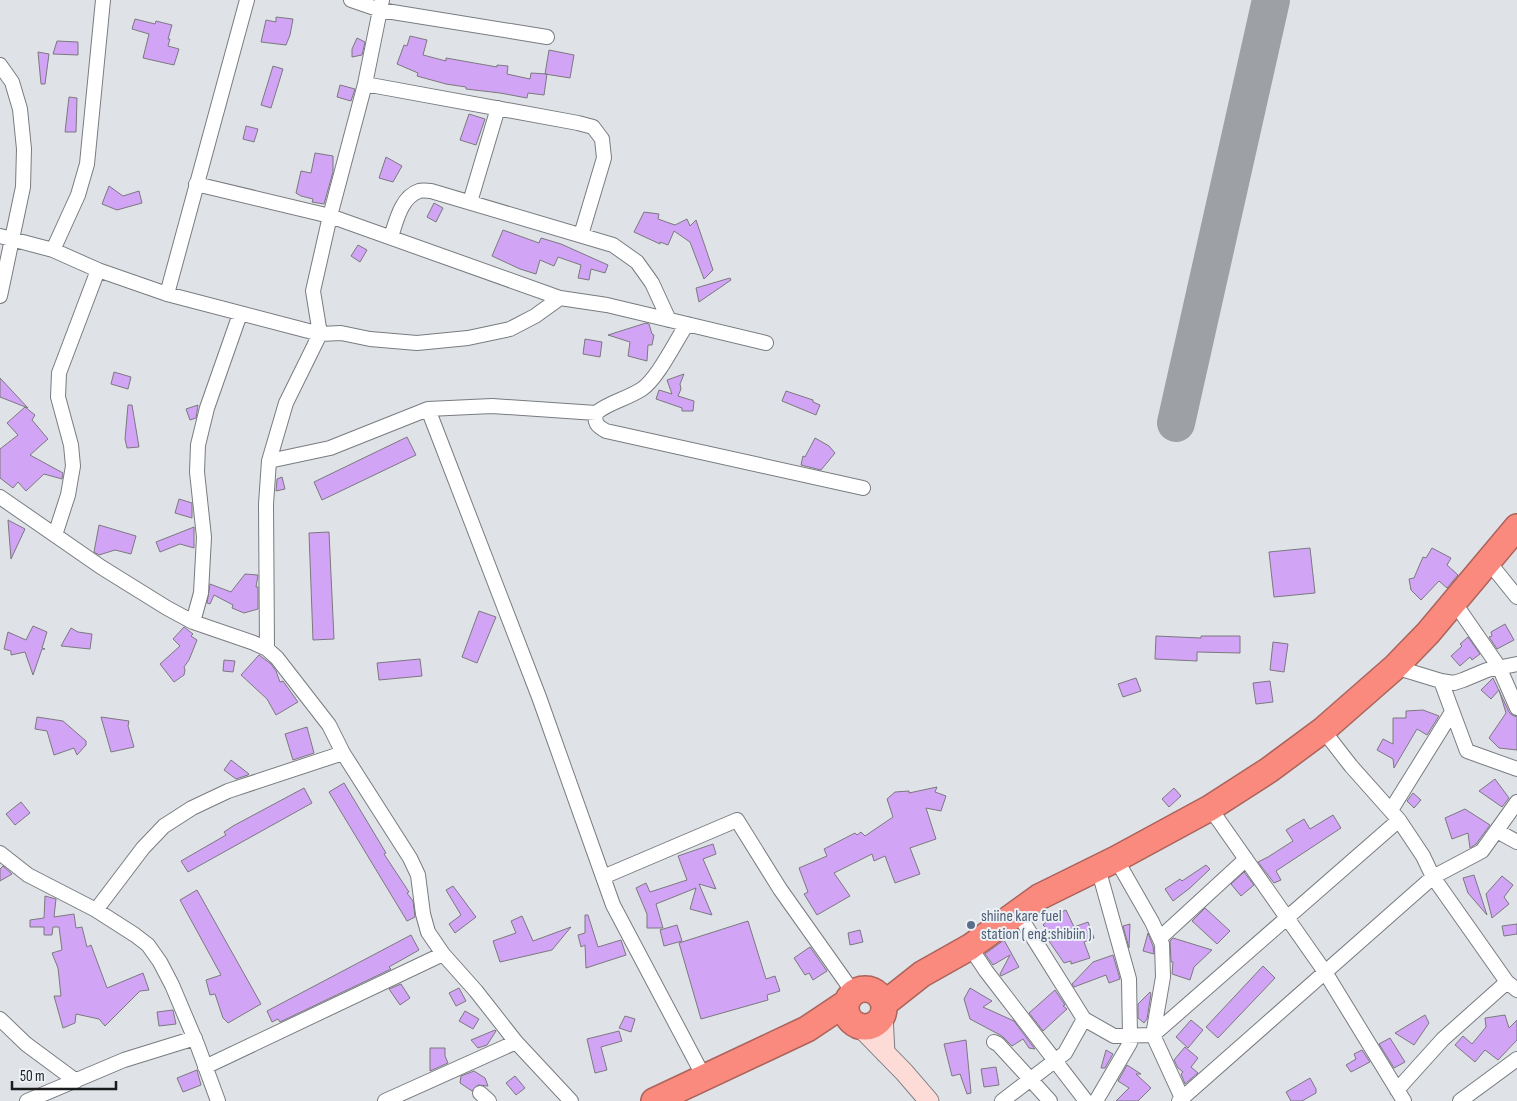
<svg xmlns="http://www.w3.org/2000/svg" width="1517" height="1101" font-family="'Sofia Sans Condensed',sans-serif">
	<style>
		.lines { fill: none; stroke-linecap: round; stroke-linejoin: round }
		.taxiway { stroke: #9da0a4; stroke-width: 38 }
		.building { fill: #d2a4f5; stroke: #7b797e }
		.street-casing { stroke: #787c80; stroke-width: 16 }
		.secondary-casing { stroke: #787c80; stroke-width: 21 }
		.highway-casing { stroke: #ab635b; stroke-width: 28 }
		.street { stroke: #fff; stroke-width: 14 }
		.secondary { stroke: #fddcd8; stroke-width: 19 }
		.highway { stroke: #f98a7d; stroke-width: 25 }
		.service-dot { fill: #5c6f8a; stroke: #ecf1f6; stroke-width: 2 }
		.labels { text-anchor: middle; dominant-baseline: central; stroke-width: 4; stroke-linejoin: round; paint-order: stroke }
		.service-label { font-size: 16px; fill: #4e5e75; stroke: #ecf1f6; text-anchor: start }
	</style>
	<rect width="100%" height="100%" fill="#dfe3e8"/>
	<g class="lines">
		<path class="taxiway" d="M1176,423L1271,0"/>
	</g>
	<path class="building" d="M276,17L293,19L290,35L286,45L261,42L266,20L276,22Z
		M135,19L155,24L156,21L172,25L168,39H170L168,46L179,49L174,65L143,58L149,34L132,29Z
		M410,36L427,40L423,55L446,61V58L497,67V65L508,66L507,74L530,79L531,73L547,74L544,95L528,93L527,98L500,93L466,89V87L446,84L417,76L418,73L397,64L404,45L407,46Z
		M357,38L365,42L362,55L352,57V49Z
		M57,41L78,42V55L53,54Z
		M549,50L574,55L570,78L545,74Z
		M38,52L49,54L45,84H41Z
		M273,66L283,69L271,108L261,105Z
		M340,85L355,89L351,101L337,97Z
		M69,97L77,98L76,132H65Z
		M469,114L485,119L476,145L460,140Z
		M246,126L258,129L254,142L243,139Z
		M315,153L333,156V172L324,204L312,202L313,199L301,196L296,193L301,171L311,173Z
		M386,157L402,166L393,182L379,178Z
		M109,186L123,196L139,191L142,203L117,210L102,204Z
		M434,203L443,208L436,222L427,217Z
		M644,212L659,214L658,219L675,225L687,219L690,226L696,220L713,270L704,279L690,242L674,231L668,245L660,242V244L634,232Z
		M503,230L539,243L541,238L561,244L608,265L605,273L591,269L589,280L578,278L581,265L558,257L554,266L540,260L536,274L520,269L492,256Z
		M358,245L367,250L360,262L351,256Z
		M730,278L731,280L699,302L696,288Z
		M646,323L649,324L652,334L654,335L652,345H648L647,361L628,356L630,342L608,335Z
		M585,339L602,342L600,357L583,354Z
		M114,372L131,377L128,389L111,384Z
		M684,374L680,384L681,389L678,396L694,401L693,411H682V408L656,399L659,390L672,394L667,380Z
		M0,378L28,408L0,397Z
		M786,391L813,400V402L820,405L816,415L782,401Z
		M128,405H132L139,447L127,448L125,439Z
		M198,405L196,418L190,420L186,409Z
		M25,407L35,415L32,420L48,439L30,455L63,473L62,479L44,474L26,491L18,482L13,488L0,478V449L18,435L7,423Z
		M407,437L416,455L322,500L314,482Z
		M815,438L829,446L835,453L821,470L801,465L803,456L805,457Z
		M282,477L285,489L276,491L277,479Z
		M179,499L192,503V518L175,513Z
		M8,520L25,529L11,559Z
		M99,525L136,536L131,554L115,550L99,555L94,552Z
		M194,527V548L180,544L160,552L156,542Z
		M329,532L334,639L313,640L309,533Z
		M1310,548L1315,593L1274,597L1269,552Z
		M1432,548L1451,558L1447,565L1458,575L1447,588L1439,581L1421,600L1411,590L1409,579L1414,578L1423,557L1426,558Z
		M245,574L258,575L256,587H258V609L244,613L232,608L233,605L214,595L210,604L207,603L210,584L231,592Z
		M479,611L496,617L477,663L462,657Z
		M1505,624L1514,640L1497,649L1489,637L1492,636L1491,632Z
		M33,626L47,632L42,648L45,649H42L33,675L25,652L11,655V651L4,649L8,632L26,640Z
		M184,627L193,634L191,636L197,640L189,660L184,667L185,670L184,675L174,682L160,664L180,646L173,639Z
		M71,628L78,632L92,634L90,649L61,646Z
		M1156,636L1201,638V636H1240V653L1197,652V661L1155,659Z
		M1468,637L1480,654L1472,660L1470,657L1460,666L1451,656L1462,646L1460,644Z
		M1273,642L1288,644L1284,672L1270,670Z
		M259,655L271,664L276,671L280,682L283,681L298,702L276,715L267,699L241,675Z
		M420,659L422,676L379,680L377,663Z
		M224,660L235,661L233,672L223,671Z
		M1136,678L1141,691L1123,697L1118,684Z
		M1493,678L1509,712L1512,715L1517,717V750L1499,748L1489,738L1506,713L1499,690L1491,699L1481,690Z
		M1270,681L1273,702L1256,704L1253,683Z
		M1423,710L1439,716L1427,735L1417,729L1394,768L1393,759L1377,750L1383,739L1393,744V718H1406V711Z
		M37,717L63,721L86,741V745L77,755L74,748L54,755L47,731L35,729Z
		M101,717L129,721L128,726L134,747L111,752Z
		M307,727L314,753L293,760L285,734Z
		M231,760L249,774L248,775L236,779L224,770Z
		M1495,779L1509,798L1502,807L1479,791Z
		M344,783L386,853L384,854L409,892L407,893L413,901L415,917L407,921L329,792Z
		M937,787L935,792L946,796L941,811L926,808L936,839L910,848L920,874L895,883L885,856L874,861L872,854L834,873L850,896L817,915L804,894L808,892L799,868L827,856L824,849L855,833L857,835L861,832L865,836L893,817L887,799L895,792L909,791V793Z
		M304,788L312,803L188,872L181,861L226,835L224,832L233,826Z
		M1174,788L1181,796L1169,807L1162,799Z
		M1413,793L1421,800L1414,808L1407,801Z
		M21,802L30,813L15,825L6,814Z
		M1465,809L1490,825L1476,844L1470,848L1468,833L1452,839L1445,818Z
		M1333,815L1341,828L1276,871L1281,880L1274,883L1258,862L1268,857L1293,841L1286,830L1304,819L1310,829Z
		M713,844L716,854L703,859L716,889L699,884L712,915L690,909L696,888L656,904L663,928H647V914L636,888L646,883L650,892L687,880L678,856Z
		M1206,865L1210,869L1190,888L1173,901L1165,889L1180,879L1182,881Z
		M3,866L12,874L0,881V869Z
		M1244,872L1254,885L1241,896L1231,884Z
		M1474,875L1487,915L1468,893L1463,878Z
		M1502,876L1513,885L1504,897L1509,904L1492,918L1486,894Z
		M453,886L476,917L455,933L449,924L461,915L446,890Z
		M197,890L261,1004L228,1023L223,1018L215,994L210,995L206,980L221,975L180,900Z
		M45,896L56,899L54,917L74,914L76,928L82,927L87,947L91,945L107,988L143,973L149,990L140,991L105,1026L99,1019L76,1014L75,1023L63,1028L54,996H61L58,968L52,953L62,950L59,927H53L52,935H44V927H30V920L44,918Z
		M1205,908L1230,931L1217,944L1192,921Z
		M1066,910L1074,927L1088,922L1094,938L1084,942L1090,958L1071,964V961L1064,963L1049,941L1055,936L1043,925L1050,917Z
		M585,915H588L598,947L621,940L626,955L586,968L585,945L581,947L578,935L585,933Z
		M522,916L533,941L571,927L552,950L500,962L493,941L516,933L511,921Z
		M748,921L766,979L775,976L780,991L767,995L768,1000L701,1019L679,943Z
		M1130,924L1129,948L1123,926Z
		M1517,924V934L1504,936L1502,926Z
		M677,925L682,941L664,946L660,930Z
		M860,930L863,942L850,945L848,933Z
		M1148,933L1153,946L1154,954L1143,951Z
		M411,935L419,950L389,967L391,969L280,1022L278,1019L272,1022L267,1011Z
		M1173,938L1212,950L1194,967L1190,980L1172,974L1173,962H1171L1170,941Z
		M1004,940L1019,967L1001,976L1000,974L1010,955L993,965L985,954Z
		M810,947L827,971L813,980L809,973L805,975L794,958Z
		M1113,955L1120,979L1109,983L1106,975L1074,987L1072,984L1093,962Z
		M1263,966L1275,978L1218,1038L1206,1027Z
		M401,984L410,998L400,1005L389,989Z
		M459,988L466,1001L456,1006L449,993Z
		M970,988L992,1001L983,1007L1014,1021L1035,1049L1029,1048L1023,1039L1012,1046L1002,1036L970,1019L964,999Z
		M1055,990L1065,1005L1063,1006L1067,1009L1043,1031L1029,1013Z
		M1150,992L1151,994L1147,1019L1144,1023L1138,1018V1004Z
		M173,1010L176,1024L159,1026L157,1012Z
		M465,1011L479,1019L473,1029L459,1021Z
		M1425,1015L1429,1023L1414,1045L1395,1033Z
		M1505,1015L1509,1028L1517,1020V1040L1498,1060L1485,1050L1475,1062L1455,1045L1463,1036L1472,1044L1486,1027L1485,1018Z
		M625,1016L635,1019L631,1032L619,1028Z
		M1191,1020L1203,1030L1188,1048L1176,1037Z
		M495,1030L496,1031L487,1045L478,1048L471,1040Z
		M619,1031L622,1041L601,1047L607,1070L595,1073L587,1039Z
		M1390,1038L1405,1062L1394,1068L1379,1044Z
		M966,1040L971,1093L967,1094L960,1074L952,1076L944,1044Z
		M1185,1047L1198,1058L1191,1067L1198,1073L1185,1084L1181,1074L1183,1072L1178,1068L1174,1060Z
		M430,1048H445V1056L448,1063L430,1071Z
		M1106,1050L1113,1054L1105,1068H1101Z
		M1362,1050L1370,1062L1351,1072L1346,1065L1356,1059L1354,1054Z
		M1127,1065L1141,1074H1136L1151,1088L1138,1101H1116L1129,1088L1118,1081Z
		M996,1067L999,1085L984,1087L981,1069Z
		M197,1070L201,1085L183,1092L177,1078Z
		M474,1071L485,1078L488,1086L478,1085L472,1091L460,1083L461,1076Z
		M515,1076L525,1088L516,1095L506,1083Z
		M1310,1078L1316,1089V1093L1302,1101H1291L1286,1092Z"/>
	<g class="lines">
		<g class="street-casing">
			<path id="street" d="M351,0L380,10L547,37
				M0,65L12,82L20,109L24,149L23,187L0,296
				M365,84L578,123L593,127L602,139L604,158L581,235
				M196,184L330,216L560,298
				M470,202L498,108
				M0,236L53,250L98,270L167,294L320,334L341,333L370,339L417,343L468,338L510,329L535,316L560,298L607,305L766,343
				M391,237C396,222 401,197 419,191C423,190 428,191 431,191L613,245L637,262L652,283L669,320
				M53,250L78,195L87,164L103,0
				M167,294L247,0
				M687,324C675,342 658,378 642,389C627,399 609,402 596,413C594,423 597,426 606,431L863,488
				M428,409L539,697L613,905L704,1077
				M269,461L330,448L428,409L492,406L596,413
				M0,497L101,567L167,608L193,622L254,643L267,649L277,658L329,725L343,753L410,858L418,875L423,914L428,932L443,954L476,991L516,1042L571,1101
				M55,535L68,495L73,466L71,445L58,397L59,373L98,270
				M1488,561L1517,597
				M1454,602L1499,667L1517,708
				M193,622L201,593L204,537L197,472L198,445L207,408L240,314
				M267,649L266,504L269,461L286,403L320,334L313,291L330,216L365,84L382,0
				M1395,667L1441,681L1454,683L1463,680L1487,670L1517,664
				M1441,681L1467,751L1517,769
				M1323,730L1351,766L1399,820L1423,856L1433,877L1507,982L1517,990
				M1210,808L1325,972L1404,1101
				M1391,810L1452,712
				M1497,831L1517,842
				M0,853L28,875L96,910L135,935L148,945L160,962L172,985L197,1044L218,1101
				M1116,859L1152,922L1162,944L1163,977L1153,1035L1182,1098
				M603,877L737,820L780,889L853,992
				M96,910L143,848L164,826L192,808L228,791L343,753
				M1017,912L1084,1019
				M1160,938L1246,859
				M970,947L986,971L1086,1101
				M0,1019L26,1044L76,1081
				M994,1042L998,1044L1050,1101
				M205,1067L443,954
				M1397,1090L1443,1039L1507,982
				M480,1093L489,1101
				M27,1101L124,1060L195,1038
				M385,1101L516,1042
				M1002,1101L1065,1053L1084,1019L1114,1036L1153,1035L1399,820
				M1096,1101L1130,1043V1035L1129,979L1098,868
				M1179,1101L1433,877L1482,851L1517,802
				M1460,1101L1517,1059"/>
		</g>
		<g class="secondary-casing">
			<path id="secondary" d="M883,1015L885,1053
				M860,1027L904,1072L929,1101"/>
		</g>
		<g class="highway-casing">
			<path id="highway" d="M846 1008a19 19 0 1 1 38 0a19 19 0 1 1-38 0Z
				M884,1004L922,974L970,947L1039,897L1116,859L1210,808L1269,770L1323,730L1395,667L1428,633L1517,527
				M654,1101L807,1029L846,1003"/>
		</g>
		<use href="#street" class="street"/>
		<use href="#secondary" class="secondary"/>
		<use href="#highway" class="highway"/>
	</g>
	<circle class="service-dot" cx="971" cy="925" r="5"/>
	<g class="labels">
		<g class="service-label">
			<text x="981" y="916">shiine kare fuel<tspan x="981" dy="18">station ( eng:shibiin )</tspan></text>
		</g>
	</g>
	<path d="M12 1081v8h104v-8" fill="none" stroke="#1a1b1d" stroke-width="2.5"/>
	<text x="20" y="1081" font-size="15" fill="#1a1b1d" stroke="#ecf1f6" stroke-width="4" paint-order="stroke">50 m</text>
</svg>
